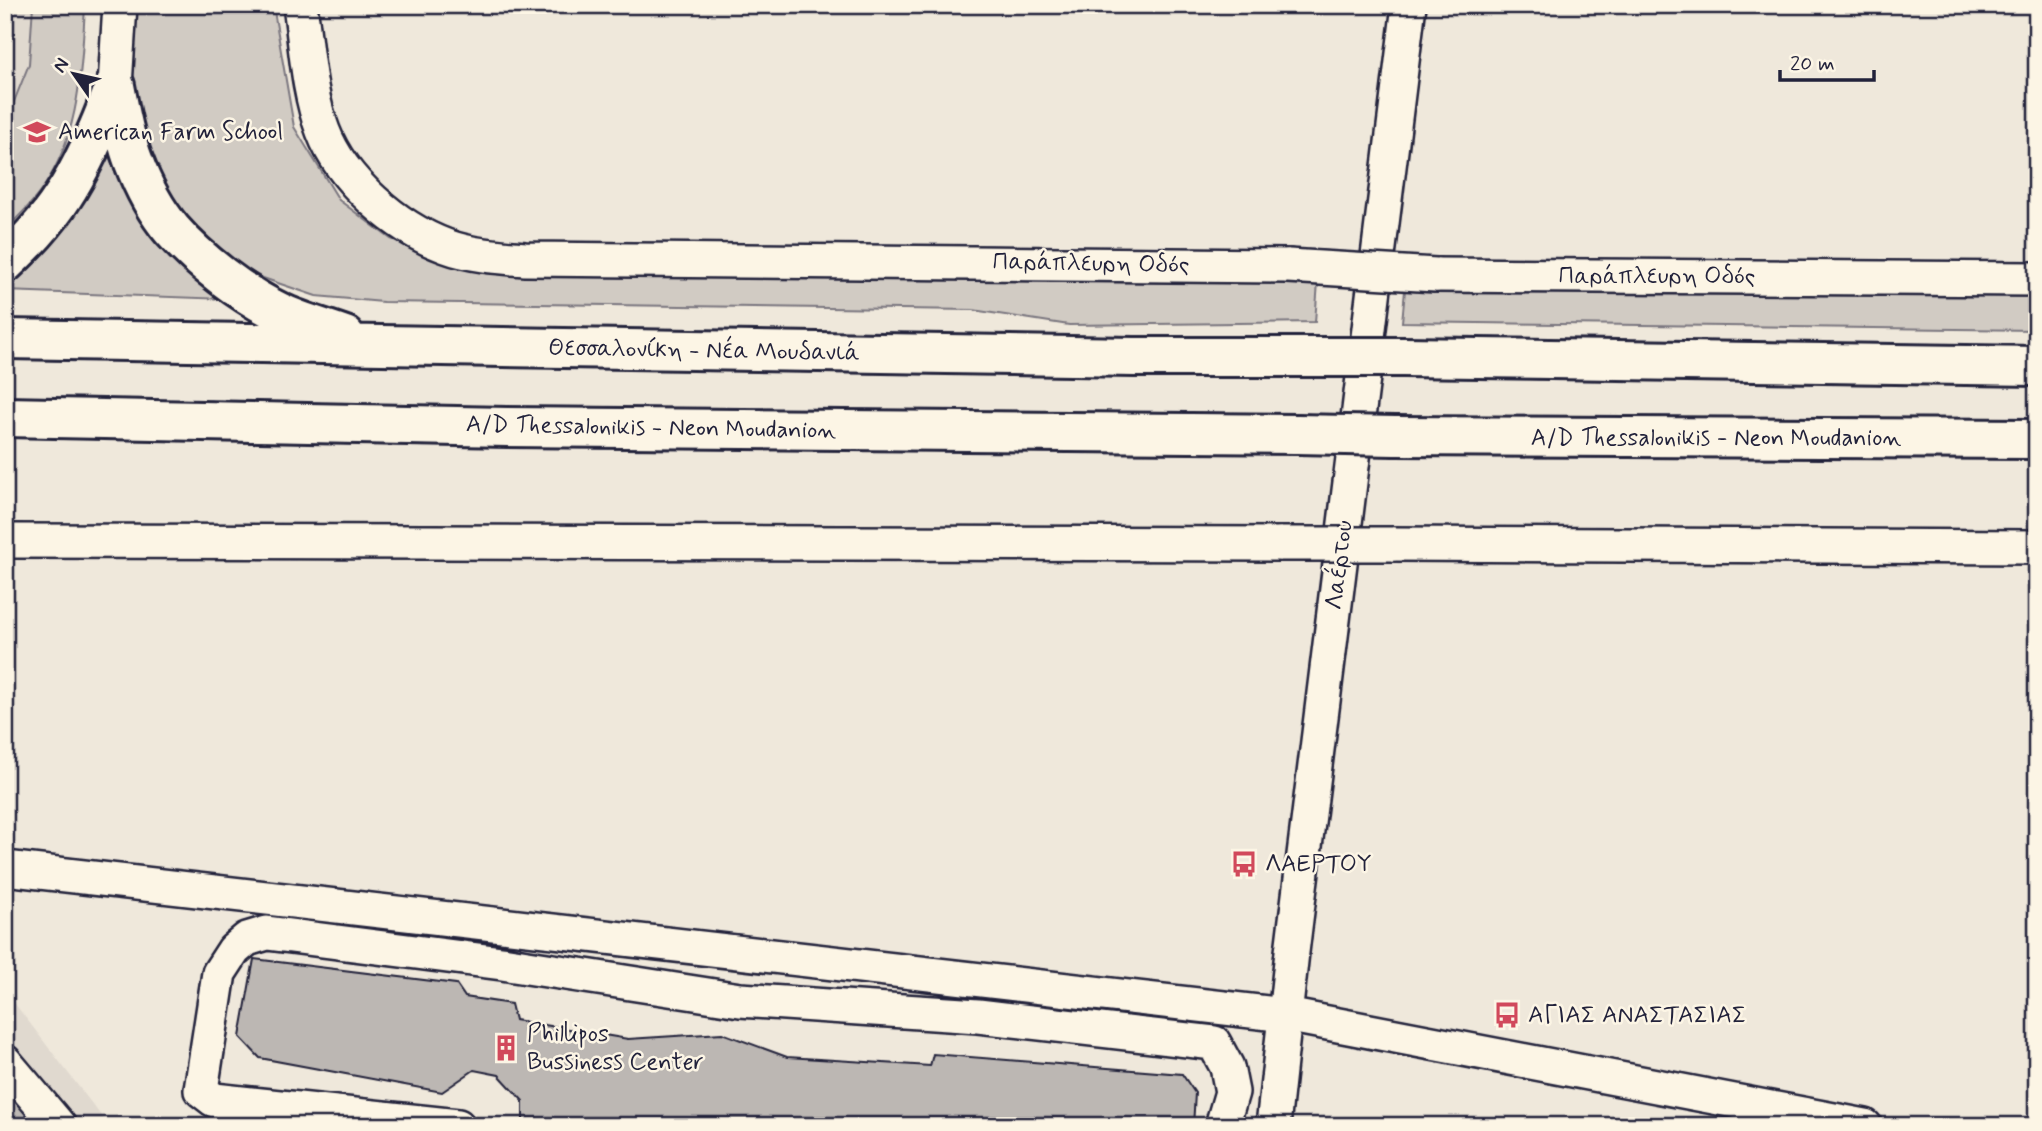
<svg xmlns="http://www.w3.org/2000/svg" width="2042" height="1131" font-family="Mynerve,sans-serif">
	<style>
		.built { fill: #e0d9cf }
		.green { fill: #d1cbc3; stroke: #7a767f; stroke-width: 2 }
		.building { fill: #bcb7b3; stroke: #22223b; stroke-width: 2 }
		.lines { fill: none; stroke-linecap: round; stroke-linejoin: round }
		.minor-casing { stroke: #22223b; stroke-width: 38 }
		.highway-casing { stroke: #22223b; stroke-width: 44 }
		.minor { stroke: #fcf5e5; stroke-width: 33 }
		.highway { stroke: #fcf5e5; stroke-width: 38 }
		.minor-bridge-casing { stroke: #22223b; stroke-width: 38; stroke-linecap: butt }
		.highway-bridge-casing { stroke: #22223b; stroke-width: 44; stroke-linecap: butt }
		.minor-bridge { stroke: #fcf5e5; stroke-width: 33 }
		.highway-bridge { stroke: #fcf5e5; stroke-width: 38 }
		.labels { text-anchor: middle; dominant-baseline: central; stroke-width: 5; stroke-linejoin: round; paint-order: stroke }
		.poi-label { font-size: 24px; fill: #22223b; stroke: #fcf5e5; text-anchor: start }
		.street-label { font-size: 24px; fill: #22223b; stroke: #fcf5e5 }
	</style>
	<rect width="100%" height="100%" fill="#efe8db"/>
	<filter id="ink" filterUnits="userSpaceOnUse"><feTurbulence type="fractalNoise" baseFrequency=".0143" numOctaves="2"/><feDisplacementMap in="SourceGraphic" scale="14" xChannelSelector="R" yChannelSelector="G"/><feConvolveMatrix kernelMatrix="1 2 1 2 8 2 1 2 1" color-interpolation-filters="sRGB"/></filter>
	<g filter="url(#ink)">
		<path class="built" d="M5,5H85L79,83L63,151L48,181L25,210L5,230Z
			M5,991L109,1126H5Z"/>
		<path class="green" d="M33,5H85C82,64 80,129 48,180C37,199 21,214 5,230V116L11,109L29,64Z
			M133,5H273L294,127L339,200L391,239L453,260L1318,282L1315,322L1069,325L973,310L383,302L316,296L263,278L212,252L169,206L133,123Z
			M105,135L110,159L129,200L154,240L225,299L5,291V276Z
			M1406,280L2037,290V330L1402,322Z"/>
		<path class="building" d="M254,959L456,984L465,997L511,1004L515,1020L628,1039L722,1033L787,1057L930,1066L933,1054L1182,1074L1195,1093L1193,1126L523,1125V1101L499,1075L474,1070L442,1092L260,1058L240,1037Z
			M5,1083L40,1126H5Z"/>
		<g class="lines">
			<g class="minor-casing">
				<path id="minor" d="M300,5C306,47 308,92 323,131C342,181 397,228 446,246C470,255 499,257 525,259L1288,266
					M115,86L120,5
					M1436,275L2037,279
					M5,541L1281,544
					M1392,544L2037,547
					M5,868L1286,1015L1865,1126
					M5,1062L59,1126
					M458,1126L214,1100L201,1090L219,973L234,950L247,939L267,933L502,963L740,1000L978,1016L1214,1043L1227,1067L1232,1092L1222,1126
					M1273,1126L1292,952L1409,5"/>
			</g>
			<g class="highway-casing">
				<path id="highway" d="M115,86C120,111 124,136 133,160C142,184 155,210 172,230C199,261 242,294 279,312C300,322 323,328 345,336
					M5,263C26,243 46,223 62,198C83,167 102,121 115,86
					M5,339L1134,357H1305
					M1403,357L2037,366
					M5,417L507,427L1297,434
					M1395,436L2037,439"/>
			</g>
			<use href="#minor" class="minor"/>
			<use href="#highway" class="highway"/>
			<g class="minor-bridge-casing">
				<path id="minor-bridge" d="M1288,266L1436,275
					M1281,544H1392"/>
			</g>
			<g class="highway-bridge-casing">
				<path id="highway-bridge" d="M1305,357H1403
					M1297,434L1395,436"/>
			</g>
			<use href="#minor-bridge" class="minor-bridge"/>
			<use href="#highway-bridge" class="highway-bridge"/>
		</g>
	</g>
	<defs>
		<g id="university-bare" transform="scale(2.1)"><path d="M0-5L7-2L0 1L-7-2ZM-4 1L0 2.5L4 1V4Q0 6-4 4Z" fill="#d1495b" stroke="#fcf5e5" stroke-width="2.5" paint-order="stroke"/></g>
		<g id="bus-bare" transform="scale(2.1)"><path d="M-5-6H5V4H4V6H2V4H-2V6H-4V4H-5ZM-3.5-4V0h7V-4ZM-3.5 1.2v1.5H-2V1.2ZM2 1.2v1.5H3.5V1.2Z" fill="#d1495b" stroke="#fcf5e5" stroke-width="2.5" paint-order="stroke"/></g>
		<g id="building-bare" transform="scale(2.1)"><path d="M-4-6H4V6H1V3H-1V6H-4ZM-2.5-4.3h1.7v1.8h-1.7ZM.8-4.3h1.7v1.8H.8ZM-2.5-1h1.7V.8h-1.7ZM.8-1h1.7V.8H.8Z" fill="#d1495b" stroke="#fcf5e5" stroke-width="2.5" paint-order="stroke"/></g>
	</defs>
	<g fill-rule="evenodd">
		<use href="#university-bare" x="37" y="132"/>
		<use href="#bus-bare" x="1244" y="864"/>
		<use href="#bus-bare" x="1507" y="1015"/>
		<use href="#building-bare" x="506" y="1048"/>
	</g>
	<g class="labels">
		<g class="poi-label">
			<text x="58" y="132">American Farm School</text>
			<text x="1265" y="864">ΛΑΕΡΤΟΥ</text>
			<text x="1528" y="1015">ΑΓΙΑΣ ΑΝΑΣΤΑΣΙΑΣ</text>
			<text x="527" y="1034">Phillipos<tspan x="527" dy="28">Bussiness Center</tspan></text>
		</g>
		<g class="street-label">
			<text transform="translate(1091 264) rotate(1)">Παράπλευρη Οδός</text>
			<text x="1657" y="276">Παράπλευρη Οδός</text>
			<text transform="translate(704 351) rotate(1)">Θεσσαλονίκη - Νέα Μουδανιά</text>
			<text transform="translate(651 428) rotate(1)">A/D Thessalonikis - Neon Moudanion</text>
			<text x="1716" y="438">A/D Thessalonikis - Neon Moudanion</text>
			<text transform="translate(1340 565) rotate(-83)">Λαέρτου</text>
		</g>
	</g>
	<rect width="2042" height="1131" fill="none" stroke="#fcf5e5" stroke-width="28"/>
	<rect x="14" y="14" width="2014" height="1103" fill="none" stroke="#22223b" stroke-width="2.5" filter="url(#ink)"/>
	<g transform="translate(74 74) rotate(304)" stroke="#fcf5e5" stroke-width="5" paint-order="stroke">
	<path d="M0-5L12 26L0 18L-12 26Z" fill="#22223b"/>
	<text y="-10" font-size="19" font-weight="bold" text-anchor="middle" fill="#22223b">N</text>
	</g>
	<path d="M1780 70v10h94v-10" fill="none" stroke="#22223b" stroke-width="3.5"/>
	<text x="1790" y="70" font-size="21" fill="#22223b" stroke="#fcf5e5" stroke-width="5" paint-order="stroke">20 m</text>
</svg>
